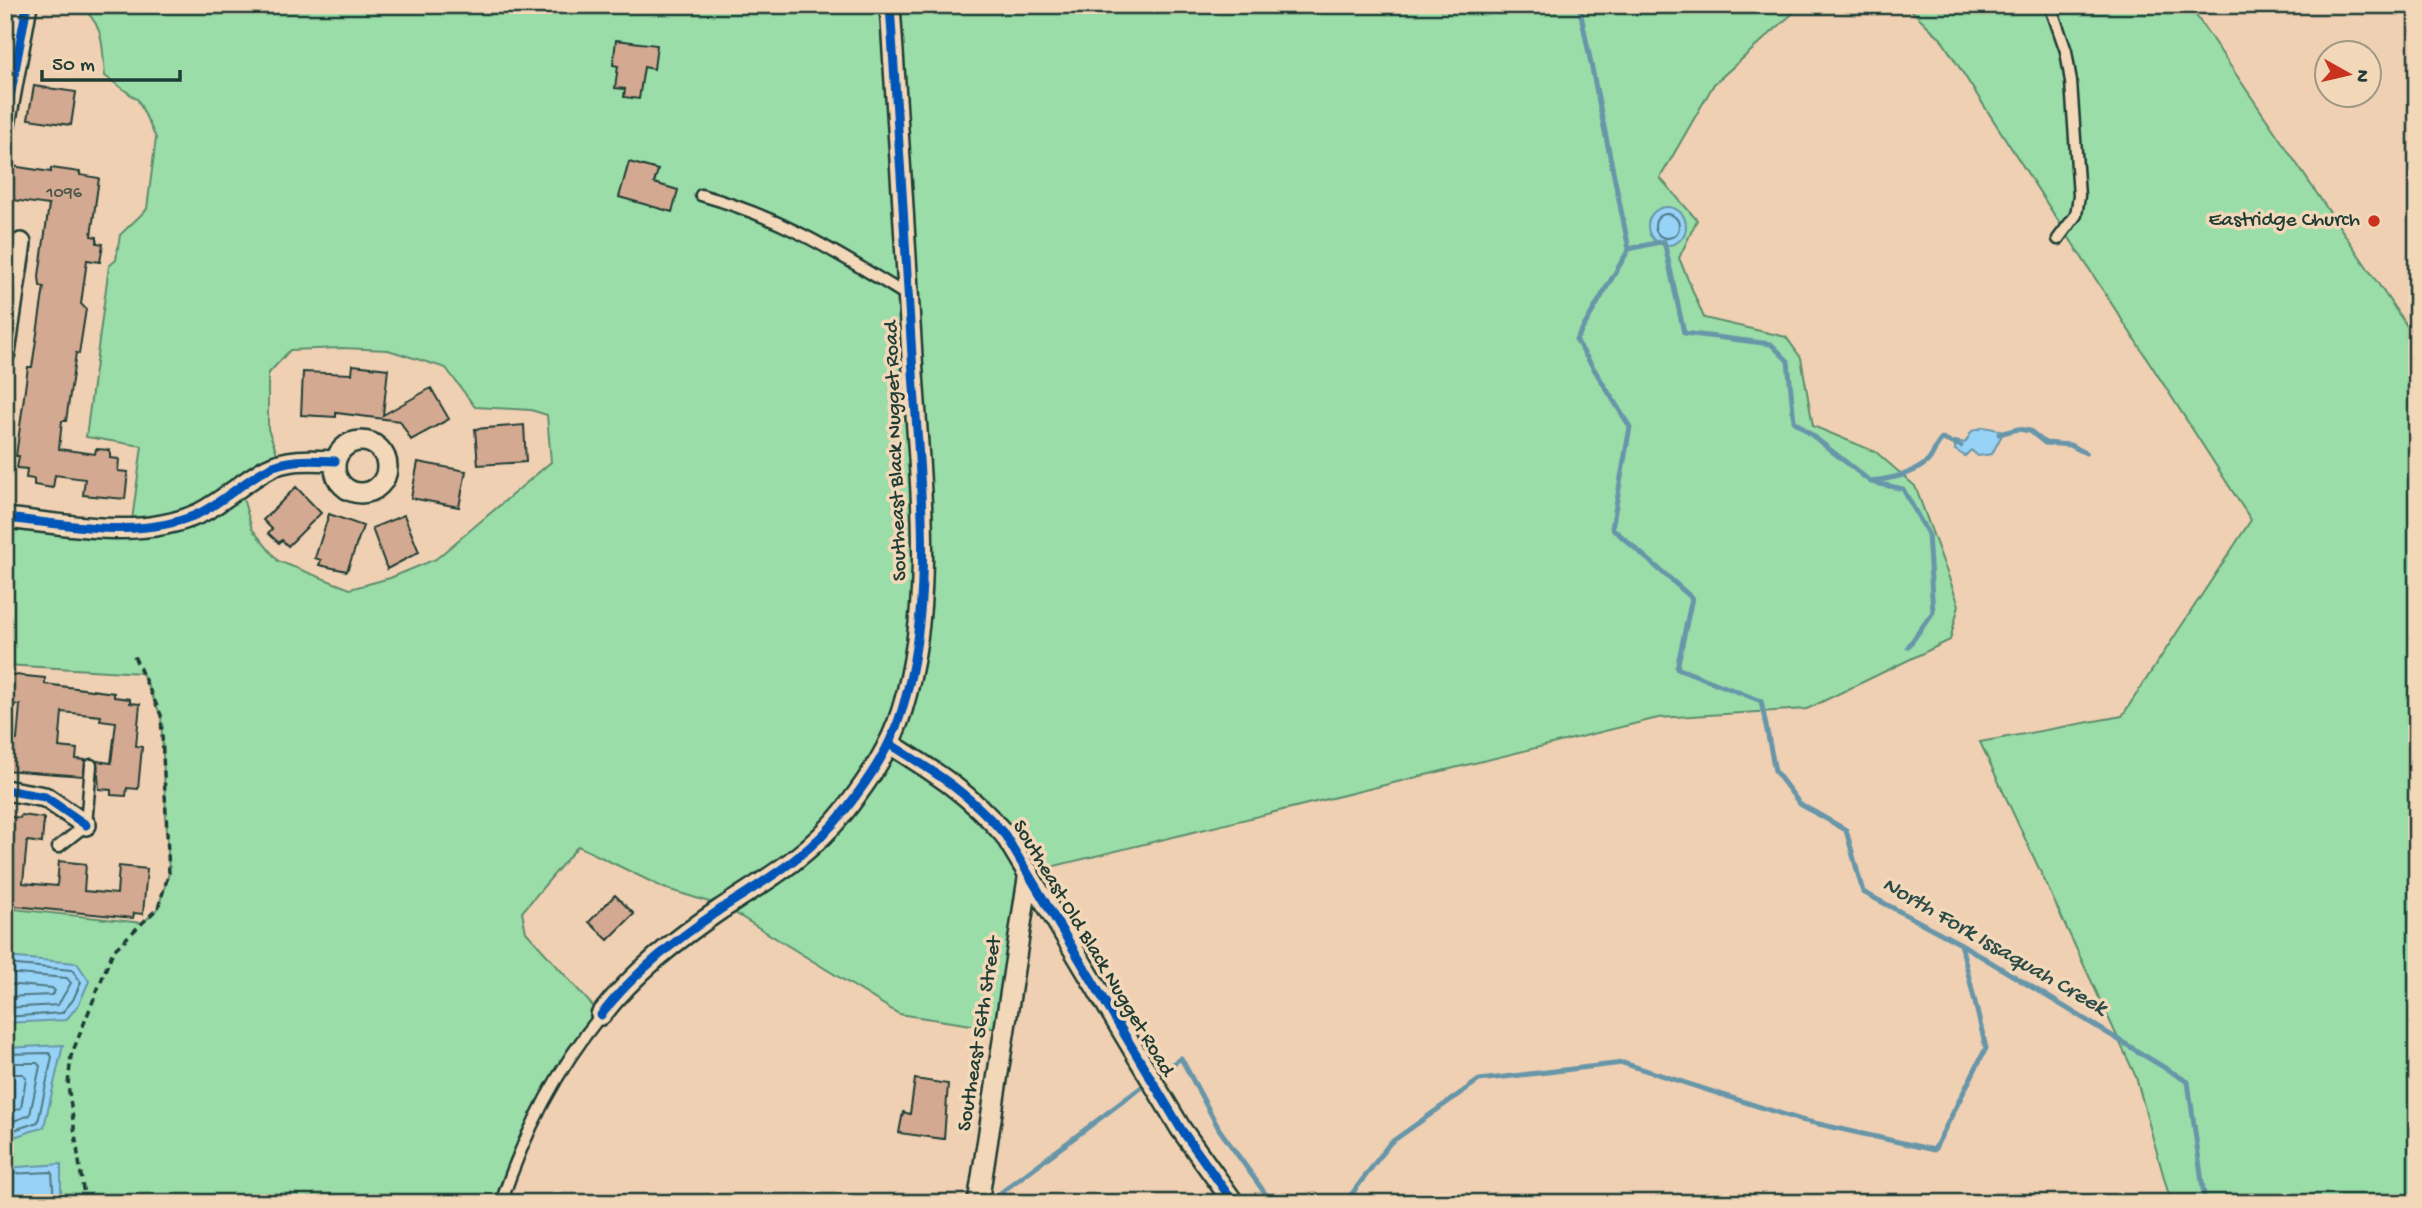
<svg xmlns="http://www.w3.org/2000/svg" width="2422" height="1208" font-family="'Gochi Hand',sans-serif">
	<style>
		.green { fill: #9adda8; stroke: #5c8d6e; stroke-width: 2; fill-rule: evenodd }
		.water { fill: #97d2f7; stroke: #6796a9; stroke-width: 2 }
		.lines { fill: none; stroke-linecap: round; stroke-linejoin: round }
		.shore { stroke: #4f7982; stroke-width: 2 }
		.stream { stroke: #6796a9; stroke-width: 5 }
		.building { fill: #d4a991; stroke: #1f3d34; stroke-width: 2 }
		.lane-casing { stroke: #1f3d34; stroke-width: 15 }
		.street-casing { stroke: #1f3d34; stroke-width: 24 }
		.path { stroke: #1f3d34; stroke-width: 3.5; stroke-dasharray: 7 5; stroke-linecap: butt }
		.lane { stroke: #f2d7b9; stroke-width: 10 }
		.street { stroke: #f2d7b9; stroke-width: 19 }
		.cycleway-casing { stroke: #f2d7b9; stroke-width: 13 }
		.cycleway { stroke: #0057b8; stroke-width: 9 }
		.poi-dot { fill: #c8321e; stroke: #f2d7b9; stroke-width: 2.5 }
		.labels { text-anchor: middle; dominant-baseline: central; stroke-width: 7; stroke-linejoin: round; paint-order: stroke }
		.number-label { font-size: 18px; fill: #4c584b }
		.poi-label { font-size: 21px; fill: #1f3d34; stroke: #f2d7b9; text-anchor: end }
		.street-label { font-size: 21px; fill: #1f3d34; stroke: #f2d7b9 }
		.water-label { font-size: 23px; font-style: italic; fill: #2b4c48; stroke: #f2d7b9 }
	</style>
	<rect width="100%" height="100%" fill="#f0d0b3"/>
	<filter id="ink" filterUnits="userSpaceOnUse"><feTurbulence type="fractalNoise" baseFrequency=".0143" numOctaves="2"/><feDisplacementMap in="SourceGraphic" scale="14" xChannelSelector="R" yChannelSelector="G"/><feConvolveMatrix kernelMatrix="1 2 1 2 8 2 1 2 1" color-interpolation-filters="sRGB"/></filter>
	<g filter="url(#ink)">
		<path class="green" d="M79,5H1802L1714,84L1660,178L1697,220L1679,258L1704,318L1786,337L1801,358L1813,426L1876,452L1915,486L1959,605L1950,640L1807,709L1658,718L1030,872L1005,1030L899,1014L725,907L664,888L578,846L522,912L526,932L601,1015L551,1085L501,1203H5V908L143,923L158,908L169,873L161,716L142,673L5,665V518L131,528L142,446L86,437L109,266L116,260L120,235L147,209L156,138L138,100L105,76C102,45 105,25 79,5ZM342,348L388,350L446,368L475,407L531,410L547,415L551,462L436,559L390,578L350,589L278,561L252,529L240,488L281,464L268,429V374L290,350Z
			M1906,5H2189L2417,341V1203H2171L2136,1077L1980,742L2122,716L2251,520L1941,39Z"/>
		<path class="water" d="M1648 226a19 19 0 1 1 38 0a19 19 0 1 1-38 0Z
			M1984,427L2004,431L1992,454L1978,456L1971,450L1965,456L1955,450V441L1965,443L1972,431Z
			M5,957L77,963L89,981L79,1004L66,1020L5,1023Z
			M63,1045L44,1127L5,1140V1048Z
			M61,1164V1203H5V1168Z"/>
		<g class="lines">
			<path class="shore" d="M1655 226a12 12 0 1 1 24 0a12 12 0 1 1-24 0Z
				M5,964L72,970L81,982L73,1000L62,1013L5,1017
				M5,973L67,978L71,983L58,1005L5,1008
				M5,984L52,988L55,991L52,995L5,997
				M5,1054L49,1053L52,1057L38,1122L5,1133
				M5,1063H37L40,1066L30,1115L5,1124
				M5,1074H23L26,1078L21,1108L5,1114
				M5,1174L52,1172L54,1203"/>
			<path class="stream" d="M1579,5L1629,249L1576,340L1630,427L1612,528L1692,598L1677,668L1761,701L1775,771L1800,804L1846,830L1863,892L1961,944L2188,1082L2205,1203
				M1629,249L1664,241L1684,333L1771,344L1788,361L1794,421L1871,482L1903,489L1928,534L1933,612L1908,647
				M1999,434L2018,429L2030,431L2045,443L2070,445L2086,453
				M1874,481C1892,478 1912,475 1927,462C1934,456 1934,446 1942,439L1961,446
				M1155,1077L1181,1058L1219,1129L1272,1203
				M987,1203L1147,1083
				M1345,1203L1390,1143L1479,1080L1623,1063L1801,1120L1934,1150L1986,1048L1961,944"/>
		</g>
		<path class="building" d="M616,40L657,45L654,69L644,67L639,99L624,97L625,89L615,88L618,66L613,65Z
			M34,86L76,92L71,125L28,119Z
			M629,162L658,170L654,183L678,190L672,212L619,197Z
			M5,165L51,172V168L80,172V175L99,178L91,236L97,237V243L103,244L100,262L87,260L81,304L86,309L79,354L76,353L66,421H62L59,449L95,454L96,449L110,450V458L119,459L118,471L128,472L125,499L83,495L85,479L55,475L53,488L34,485V479L26,478L27,469L17,468L19,456H16L28,367H32L44,287L40,286L39,276L49,205L5,199Z
			M353,365L388,369L383,415L431,388L449,419L411,440L400,421L336,413V417L301,415L303,372L352,374Z
			M524,425L526,462L478,465L475,429Z
			M418,462L466,471L459,507L411,498Z
			M296,487L321,513L288,546L282,540L279,543L268,533L272,529L263,520Z
			M329,514L363,526L347,571L319,565L321,560L315,558Z
			M404,515L419,552L387,569L372,528Z
			M5,674L45,678V684L114,693V697L130,699V703L140,704L136,746L142,747L138,789L127,788L126,796L111,795V790L99,789L97,761L111,763L116,722L100,720L101,716L62,712L59,747L77,749L76,759L86,760L83,776L5,770V739L17,740L20,705L5,704Z
			M21,815L44,818L42,843L27,841L23,883L57,886L59,861L86,864L84,891L117,894L119,866L147,869L143,914L134,913L133,918L5,905V816L20,818Z
			M615,895L634,914L608,940L589,922Z
			M915,1079L948,1084L944,1139L899,1133L903,1112L910,1114Z"/>
		<g class="lines">
			<g class="lane-casing">
				<path id="lane" d="M2050,5L2066,51L2071,82L2079,196L2076,215L2058,239
					M701,195C783,218 836,252 908,296
					M58,847L86,825L91,765
					M501,1203C524,1133 555,1072 601,1015"/>
			</g>
			<g class="street-casing">
				<path id="street" d="M5,125L27,5
					M5,353L21,243
					M335 467a26 26 0 1 1 52 0a26 26 0 1 1-52 0Z
					M5,518C68,524 140,541 200,513C224,501 244,481 267,469C287,458 313,460 335,461
					M890,744C935,772 970,794 1005,835L1181,1129L1234,1203
					M5,790L45,797L86,825
					M601,1015C634,972 677,939 721,909C768,879 811,854 846,809C869,779 891,747 902,710C935,603 920,482 913,373C906,250 898,128 890,5
					M978,1203L1029,872"/>
			</g>
			<path class="path" d="M85,1203L68,1085L71,1056L113,951L158,908L169,873L161,715L134,656"/>
			<use href="#lane" class="lane"/>
			<use href="#street" class="street"/>
			<g class="cycleway-casing">
				<path id="cycleway" d="M5,125L27,5
					M5,518C68,524 140,541 200,513C224,501 244,481 267,469C287,458 313,460 335,461
					M890,744C935,772 970,794 1005,835L1181,1129L1234,1203
					M5,790L45,797L86,825
					M601,1015C634,972 677,939 721,909C768,879 811,854 846,809C869,779 891,747 902,710C935,603 920,482 913,373C906,250 898,128 890,5"/>
			</g>
			<use href="#cycleway" class="cycleway"/>
		</g>
	</g>
	<circle class="poi-dot" cx="2374" cy="221" r="7"/>
	<g class="labels">
		<g class="number-label">
			<text x="64" y="193">1096</text>
		</g>
		<g class="poi-label">
			<text x="2360" y="221">Eastridge Church</text>
		</g>
		<g class="street-label">
			<text transform="translate(897 451) rotate(-92)">Southeast Black Nugget Road</text>
			<text transform="translate(1092 949) rotate(59)">Southeast Old Black Nugget Road</text>
			<text transform="translate(981 1034) rotate(-81)">Southeast 56th Street</text>
		</g>
		<g class="water-label">
			<text transform="translate(1994 947) rotate(30)">North Fork Issaquah Creek</text>
		</g>
	</g>
	<rect width="2422" height="1208" fill="none" stroke="#f2d7b9" stroke-width="28"/>
	<rect x="14" y="14" width="2394" height="1180" fill="none" stroke="#1f3d34" stroke-width="2.5" filter="url(#ink)"/>
	<g transform="translate(2348 74) rotate(98)"><circle r="33" fill="#f2d7b9" stroke="#9e9984" stroke-width="2"/>
	<path d="M0-5L12 26L0 18L-12 26Z" fill="#c8321e"/>
	<text y="-10" font-size="19" font-weight="bold" text-anchor="middle" fill="#1f3d34">N</text>
	</g>
	<path d="M42 70v10h138v-10" fill="none" stroke="#1f3d34" stroke-width="3.5"/>
	<text x="52" y="70" font-size="21" fill="#1f3d34" stroke="#f2d7b9" stroke-width="5" paint-order="stroke">50 m</text>
</svg>
